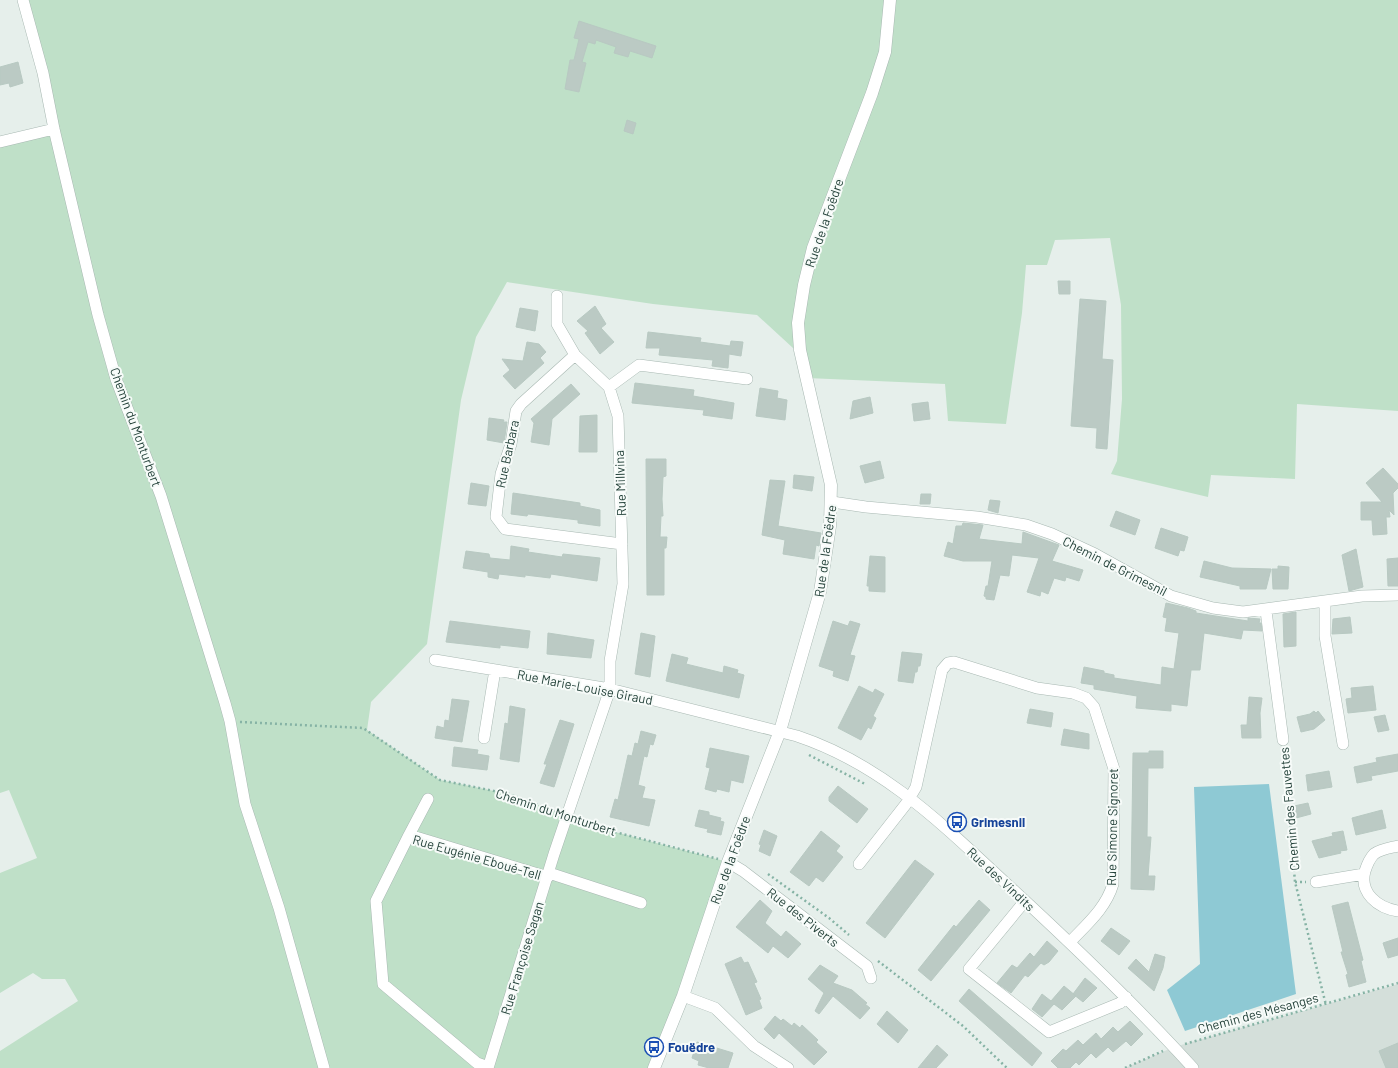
<svg xmlns="http://www.w3.org/2000/svg" width="1398" height="1068" font-family="Barlow,sans-serif">
	<style>
		.built { fill: #d4dfda }
		.green { fill: #bfe0c8 }
		.water { fill: #8ec9d4 }
		.building { fill: #bbcac4; stroke: #b8c9c2 }
		.lines { fill: none; stroke-linecap: round; stroke-linejoin: round }
		.minor-casing { stroke: #a8b8b2; stroke-width: 12 }
		.tertiary-casing { stroke: #a8b8b2; stroke-width: 13 }
		.path { stroke: #86b3a5; stroke-width: 2.5; stroke-dasharray: 2 3; stroke-linecap: butt }
		.minor { stroke: #fff; stroke-width: 11 }
		.tertiary { stroke: #fff; stroke-width: 12 }
		.labels { text-anchor: middle; dominant-baseline: central; stroke-width: 4; stroke-linejoin: round; paint-order: stroke }
		.street-label { font-size: 13px; fill: #24423a; stroke: #f7fbf9 }
		.transit-label { font-size: 13px; font-weight: bold; fill: #164399; stroke: #f7fbf9; text-anchor: start }
	</style>
	<rect width="100%" height="100%" fill="#e6efeb"/>
	<path class="built" d="M1398,984V1068H1125L1174,1047Z"/>
	<path class="green" d="M23,0H1398V411L1297,404L1295,479L1211,475L1208,497L1111,474L1117,461L1122,399L1121,305L1110,238L1055,240L1047,265H1026L1022,313L1006,424L948,421L945,384L807,378L800,350L793,348L757,315L653,304L507,282L476,337L461,400L427,644L371,702L367,730L440,780L509,794L600,828L728,862L654,1068H0V1051L78,1001L65,979H42L33,973L0,993V873L37,858L9,790L0,793V142L54,129Z"/>
	<path class="water" d="M1269,784L1296,994L1185,1031L1167,990L1200,964L1194,787Z"/>
	<path class="building" d="M579,21L656,46L652,58L630,51L628,57L614,53L616,47L596,40L595,44L588,42L582,62L586,63L579,92L565,89L570,60H574L579,39L574,38Z
		M18,62L23,83L10,87L9,83L0,85V67Z
		M627,120L636,123L633,134L624,131Z
		M1058,281H1070V294H1059Z
		M1080,299L1106,301L1102,359L1113,360L1107,449L1096,448L1097,428L1071,426Z
		M595,306L606,324L601,328L614,342L600,354L585,333L588,331L577,321Z
		M520,308L538,311L535,331L516,327Z
		M648,332L701,338L700,342L730,346L731,341L743,342L741,356L729,354L728,368L712,366L713,360L659,355L660,348H646Z
		M527,342L539,344L546,352L540,358L544,363L515,389L503,376L510,370L502,359L523,361Z
		M635,383L694,390L693,396L734,403L732,419L703,415L704,410L632,403Z
		M571,384L580,394L552,419L549,445L531,442L534,423L531,419Z
		M760,388L778,391L777,398L787,400L785,420L756,416Z
		M870,397L873,413L850,419L853,401Z
		M928,402L930,419L914,421L912,404Z
		M597,415V452H579L580,416Z
		M489,418L504,420L503,422H507L504,443L487,440Z
		M646,459H666V476L663,477L662,499L663,516H661L660,537H667L666,548H664V595H647Z
		M880,461L884,478L865,483L860,466Z
		M1383,468L1398,484V488L1393,493L1394,515L1389,510L1390,517H1386L1387,534L1373,535L1372,520H1361V502H1382L1366,483Z
		M794,475L814,477L812,491L793,488Z
		M770,480L785,481L778,526L821,533L819,546L816,545L814,559L783,554L785,540L762,535Z
		M471,483L489,486L486,506L468,504Z
		M513,493L580,503V506L600,510V526L578,523V520L528,514L527,516L511,514Z
		M921,494H931L930,504H920Z
		M990,500L1000,501L998,513L988,510Z
		M1116,511L1140,520L1135,535L1110,526Z
		M963,523L983,525L979,539L1022,544L1023,532L1059,545L1052,561L1083,570L1079,581L1066,577L1065,581L1054,578L1048,594L1041,591L1040,596L1027,592L1039,558L1012,555L1009,576L1000,575L994,600L986,599V597L984,596L986,586H988L992,561H963L944,556L948,542L953,544L956,526H962Z
		M1161,528L1188,537L1184,551L1180,550L1178,556L1155,548Z
		M511,546L529,549L528,552L562,557L563,554L600,558L597,581L551,574L550,578L525,575V577L499,574L498,579L488,577V572L463,568L466,551L489,554L490,558L510,560Z
		M1356,549L1363,587L1349,591L1342,555Z
		M870,556L885,557V592L869,591V586H867Z
		M1398,558V586H1388L1387,559Z
		M1204,561L1232,568L1271,569L1266,589H1240V586L1200,577Z
		M1278,566L1289,567L1288,589H1273L1272,569H1278Z
		M1166,603L1188,608L1196,611V613L1248,621V618L1260,619L1259,623H1261L1262,631L1243,630L1241,639L1204,633L1200,670H1191L1187,706L1171,704V711L1136,708L1137,696L1094,689V685L1081,683L1084,667L1104,671V673L1114,675V678L1161,685L1162,667L1174,669L1179,633L1165,631L1167,618L1163,617Z
		M1296,612V646L1284,647L1283,614Z
		M1350,617L1352,633L1332,634L1333,619Z
		M450,621L530,631L528,648L500,645V648L446,642Z
		M833,621L848,626L850,621L860,624L850,655L855,656L848,681L833,676L834,671L819,666Z
		M548,633L594,640L591,658L547,654Z
		M641,633L655,636L650,677L635,674Z
		M902,652L922,654L920,666H918L917,672H915L913,683L898,681Z
		M672,654L688,658L686,664L723,673L724,666L738,670L737,673L744,675L739,698L666,681Z
		M859,686L873,693L875,689L884,694L873,716L876,718L871,729L868,727L861,740L838,728Z
		M1373,686L1376,710L1348,713L1346,699L1352,698L1351,688Z
		M1249,697L1262,698L1260,713L1261,738H1242L1241,725H1247Z
		M452,699L469,701L462,742L435,738L437,726L444,728L445,720L449,721Z
		M510,706L525,709L519,762L500,759L505,723L508,724Z
		M1030,709L1053,713L1051,727L1027,723Z
		M1314,711L1316,713L1318,711L1325,720L1314,729L1301,732L1297,717L1310,714Z
		M1385,715L1389,730L1378,732L1374,717Z
		M560,720L574,724L554,787L540,783L547,764H544Z
		M1064,729L1089,734V749L1061,745Z
		M641,731L656,735L653,745L650,744L647,757L644,756L638,785L645,787L642,798L655,800L649,826L610,817L615,799L618,800L628,755L632,756L635,743L638,744Z
		M454,747L478,750L477,754L489,756L487,770L452,766Z
		M710,748L749,756L743,783L731,780L729,792L717,789L716,792L705,789L710,768L706,767Z
		M1149,751H1163V768H1148L1147,837H1151L1148,876H1155L1154,890L1131,889L1133,753H1149Z
		M1398,754V771L1371,776L1372,780L1357,783L1354,767L1377,762L1376,758Z
		M1329,771L1332,787L1308,791L1306,775Z
		M838,786L868,809L857,823L829,801V797Z
		M1308,803L1311,814L1296,818L1294,806Z
		M699,810L709,812V815L721,818L720,821L724,822L721,835L707,832L708,829L695,826Z
		M1382,810L1386,828L1356,835L1352,818Z
		M764,830L777,836L770,856L759,851L761,845L759,844Z
		M821,831L840,846L836,851L843,857L823,882L816,877L809,886L790,872Z
		M1343,831L1347,850L1340,851L1341,853L1319,858L1312,841L1333,836L1332,833Z
		M915,860L934,874L885,938L866,923Z
		M760,900L772,911L765,923L781,937L786,931L801,944L788,958L773,946L768,953L736,927Z
		M979,900L990,910L931,981L918,970L954,925L956,927Z
		M1348,902L1363,960L1361,961L1366,982L1349,987L1346,975L1348,974L1341,952H1343L1332,906Z
		M1111,928L1130,941L1119,955L1101,941Z
		M1398,938V955L1388,958L1383,943Z
		M1047,941L1058,951L1049,962L1044,965L1041,963L1028,977L1025,975L1011,993L997,983L1012,965L1017,968L1030,953L1034,957Z
		M1155,954L1165,957L1163,968L1154,991L1128,968L1136,959L1149,972Z
		M741,957L744,963L748,962L757,982L754,983L761,999L759,1000L762,1008L746,1015L725,964Z
		M820,965L838,976L833,983L852,990L867,1003L865,1004L870,1008L860,1019L833,996L819,1014L815,1011L824,993L808,979Z
		M1085,978L1097,988L1083,1002L1073,994Z
		M1064,986L1076,996L1062,1010L1054,1004L1042,1017L1032,1009L1042,994L1051,1001Z
		M969,989L1042,1053L1032,1066L959,1001Z
		M887,1011L908,1030L898,1043L877,1024Z
		M775,1016L781,1021L783,1019L792,1026L794,1023L800,1028L802,1025L818,1040L816,1042L827,1052L814,1065L779,1033L774,1039L764,1029Z
		M1130,1021L1143,1034L1131,1046L1126,1041L1113,1052L1108,1047L1096,1058L1091,1053L1079,1065L1076,1062L1070,1068H1058L1051,1061L1063,1049L1066,1051L1078,1040L1083,1045L1096,1033L1101,1039L1113,1027L1118,1032Z
		M697,1042L733,1053L728,1068H709L698,1065L699,1061L692,1058Z
		M1398,1043V1068H1386L1379,1051Z
		M937,1045L948,1055L936,1068H918Z"/>
	<g class="lines">
		<g class="minor-casing">
			<path id="minor" d="M23,0L43,73L54,129L98,315L116,379L161,496L225,703L230,721L245,804L279,908L324,1068
				M0,142L54,129
				M575,355L521,404L516,411L511,444L501,474L496,517L505,529L622,544
				M609,387L639,365L747,379
				M832,502L866,507L977,517L1026,525L1052,534L1095,554L1171,596L1213,608L1243,612L1362,596L1398,595
				M1325,602V636L1343,744
				M1266,611L1283,740
				M435,660L610,689L797,736C884,765 944,826 1010,887C1073,945 1135,1004 1193,1068
				M484,738L495,670
				M409,835L428,799
				M1398,846C1390,848 1381,849 1374,854C1370,858 1367,865 1365,871C1359,893 1378,908 1398,911
				M728,862L743,871L867,966L871,978
				M859,864L906,804L916,787L942,670L948,663L954,662L1037,688L1073,693L1086,698L1094,707L1114,769L1113,884C1106,908 1087,924 1070,942
				M549,873L641,903
				M1316,882L1364,874
				M1025,901L969,969L1049,1032L1120,1003L1126,997
				M683,996L715,1008L754,1046L788,1068
				M488,1067L477,1063L383,984L376,901L409,835L548,877
				M488,1068L554,854L610,689V661L623,584L618,416L609,387L575,355L557,324V296"/>
		</g>
		<g class="tertiary-casing">
			<path id="tertiary" d="M654,1068L683,996L728,862L780,731L820,592L830,526L831,485L800,350L798,323L804,285L813,248L872,93L885,52L890,0"/>
		</g>
		<path class="path" d="M240,722L363,728L440,780L509,794L557,812
			M1284,750L1295,882L1326,1005
			M809,755L865,784
			M577,819L600,828L718,859
			M768,874L829,918L849,935
			M1295,882H1306
			M878,961L963,1026L1007,1068
			M1185,1044L1398,983
			M1125,1068L1163,1051"/>
		<use href="#minor" class="minor"/>
		<use href="#tertiary" class="tertiary"/>
	</g>
	<defs>
		<g id="bus-ring" transform="scale(1)"><circle r="9.5" fill="#f7fbf9" stroke="#1a4fb4" stroke-width="1.5"/><path d="M-5-6H5V4H4V6H2V4H-2V6H-4V4H-5ZM-3.5-4V0h7V-4ZM-3.5 1.2v1.5H-2V1.2ZM2 1.2v1.5H3.5V1.2Z" fill="#1a4fb4"/></g>
	</defs>
	<g fill-rule="evenodd">
		<use href="#bus-ring" x="957" y="822"/>
		<use href="#bus-ring" x="654" y="1047"/>
	</g>
	<g class="labels">
		<g class="street-label">
			<text transform="translate(824 223) rotate(-71)">Rue de la Foëdre</text>
			<text transform="translate(136 427) rotate(70)">Chemin du Monturbert</text>
			<text transform="translate(507 454) rotate(-78)">Rue Barbara</text>
			<text transform="translate(620 483) rotate(-92)">Rue Millvina</text>
			<text transform="translate(825 551) rotate(-82)">Rue de la Foëdre</text>
			<text transform="translate(1115 566) rotate(27)">Chemin de Grimesnil</text>
			<text transform="translate(585 687) rotate(11)">Rue Marie-Louise Giraud</text>
			<text transform="translate(1289 809) rotate(-95)">Chemin des Fauvettes</text>
			<text transform="translate(556 812) rotate(18)">Chemin du Monturbert</text>
			<text transform="translate(1112 827) rotate(-89)">Rue Simone Signoret</text>
			<text transform="translate(477 857) rotate(16)">Rue Eugénie Eboué-Tell</text>
			<text transform="translate(730 860) rotate(-70)">Rue de la Foëdre</text>
			<text transform="translate(1001 879) rotate(43)">Rue des Vindits</text>
			<text transform="translate(803 917) rotate(38)">Rue des Piverts</text>
			<text transform="translate(522 958) rotate(-73)">Rue Françoise Sagan</text>
			<text transform="translate(1258 1013) rotate(-15)">Chemin des Mésanges</text>
		</g>
		<g class="transit-label">
			<text x="971" y="822">Grimesnil</text>
			<text x="668" y="1047">Fouëdre</text>
		</g>
	</g>
</svg>
